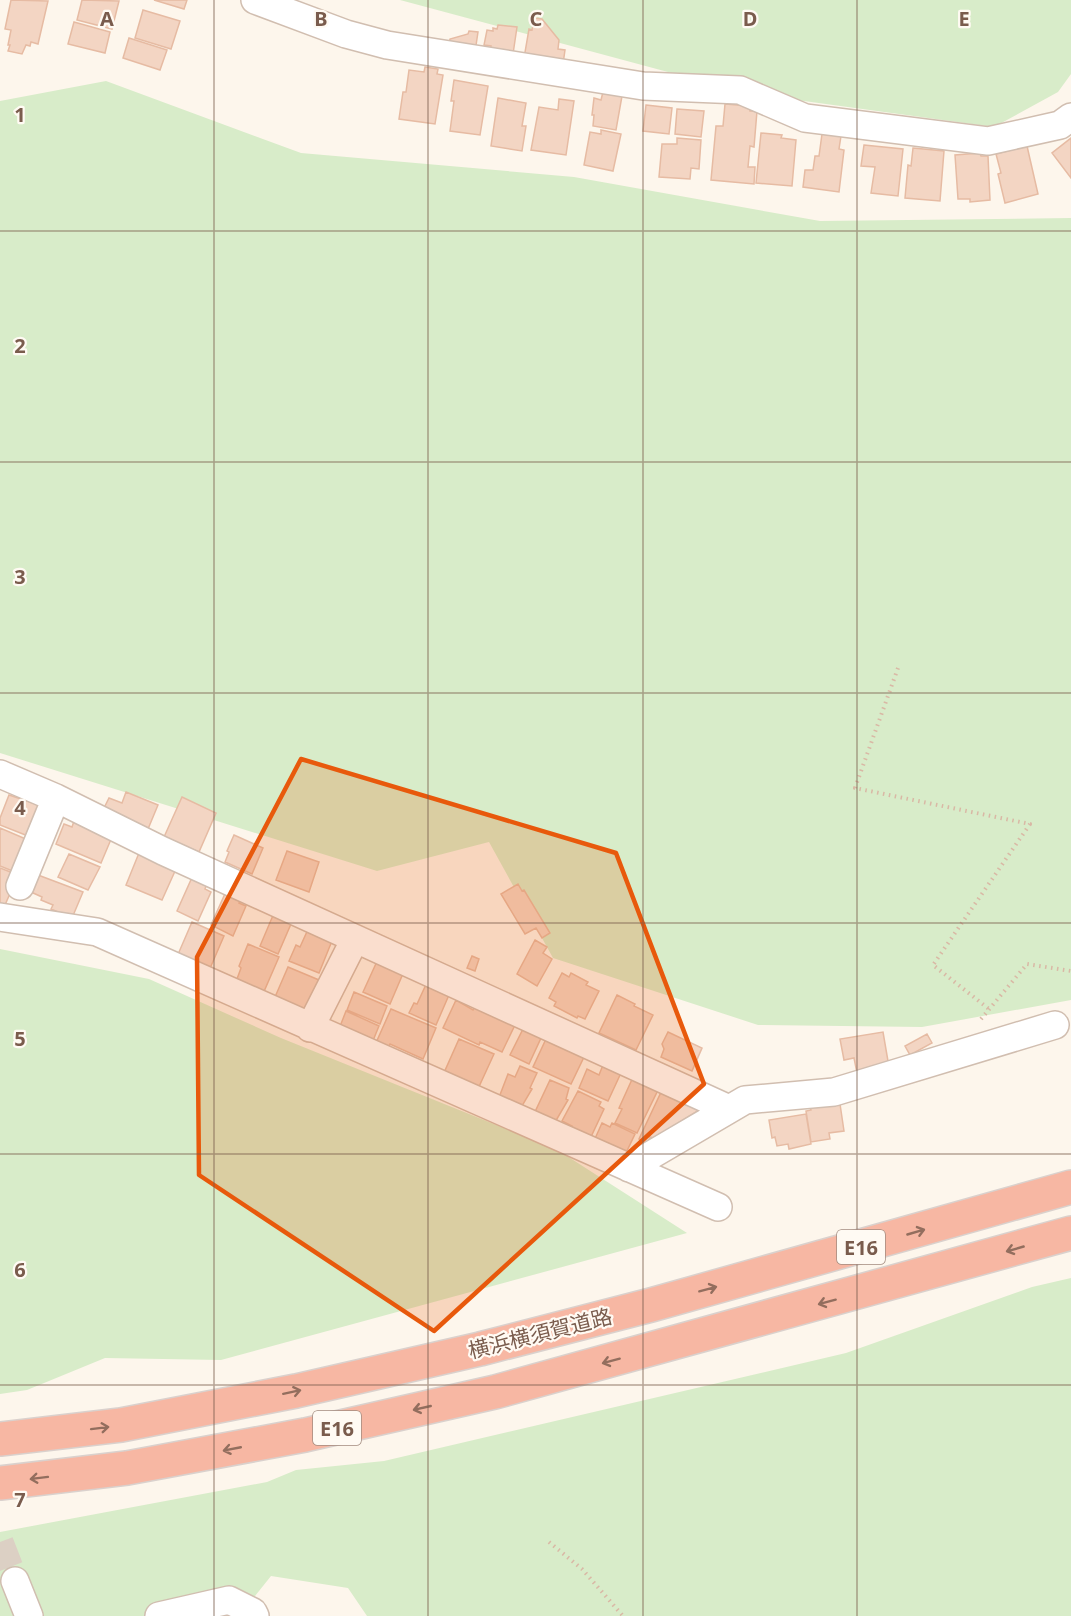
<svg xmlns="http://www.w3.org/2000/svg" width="1071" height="1616" font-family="'Noto Sans','Noto Sans JP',sans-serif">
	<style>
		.green { fill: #d8ecc9 }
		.building { fill: #f3d5c3; stroke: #e6bba3; stroke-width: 1.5 }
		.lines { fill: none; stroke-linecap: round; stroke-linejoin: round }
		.minor-tunnel { stroke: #dcd0c4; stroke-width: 27; stroke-dasharray: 27 14; stroke-linecap: butt }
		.minor-casing { stroke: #d1beb0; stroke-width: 30 }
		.highway-casing { stroke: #dad1cd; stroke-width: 36 }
		.path { stroke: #d9b8a5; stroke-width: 4; stroke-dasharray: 1.5 4.5; stroke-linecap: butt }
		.minor { stroke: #fff; stroke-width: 27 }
		.highway { stroke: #f7b7a3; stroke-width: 33 }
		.oneway { stroke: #936e5e }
		.marked { fill: #e8590c; fill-opacity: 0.2; stroke: #e8590c; stroke-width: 4.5; stroke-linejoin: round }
		.grid { fill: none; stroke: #7a5c4d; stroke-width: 1.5; stroke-opacity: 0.55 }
		.labels { text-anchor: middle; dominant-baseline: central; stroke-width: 4.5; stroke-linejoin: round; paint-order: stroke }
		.shield { fill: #fffaf3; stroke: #a28b7f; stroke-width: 1.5 }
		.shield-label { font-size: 20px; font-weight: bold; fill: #7a5c4d }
		.street-label { font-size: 21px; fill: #7a5c4d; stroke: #fffaf3 }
		.grid-label { font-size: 20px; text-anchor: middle; font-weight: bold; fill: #7a5c4d; stroke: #fffaf3; stroke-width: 4.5; stroke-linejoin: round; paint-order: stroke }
	</style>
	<rect width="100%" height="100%" fill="#fdf6ec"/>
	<path class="green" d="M400,0H1071V74L1058,92L994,127L746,93Z
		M106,81L301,153L574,177L820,221L1071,218V1000L922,1027L758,1025L553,958L489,842L377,871L0,753V101Z
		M0,949L149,979L281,1038L556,1149L687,1233L221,1360L105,1358L27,1390L0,1394Z
		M1071,1278V1616H367L348,1588L271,1576L239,1616H0V1532L267,1482L296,1470L384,1461L846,1353L1032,1287Z"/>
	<path class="building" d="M11,0L48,1L38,44L31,42L30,46L26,45L22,54L8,51L10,45H8L11,30L5,29Z
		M82,0L119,1L112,29L77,20Z
		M154,0H187L184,9Z
		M143,10L180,21L171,49L135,38Z
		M534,18L542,19L559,40L558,49L565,50L563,64L524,58L529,29L532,30Z
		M74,22L110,32L105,53L68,44Z
		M498,25L517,27L513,54L490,51L491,46L484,45L487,30L493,31V28L497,29Z
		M469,31L478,32L475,52L448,48L450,39L468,34Z
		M129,38L167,50L160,70L123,58Z
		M425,67L438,69L437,74L443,75L435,124L399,119L403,92H406L409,70L424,72Z
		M454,80L488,86L480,135L450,131L454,101H451Z
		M603,92L622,96L616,130L593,126L594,115H592L594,98L601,100Z
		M498,98L526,103L522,126H526L522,151L491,146Z
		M559,99L574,101L566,155L531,150L539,107L558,110Z
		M725,104L750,106V111H757L754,147L750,146L748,167H755L754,184L711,180L716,126H723Z
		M646,105L672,108L669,134L643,131Z
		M677,109L704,111L701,137L675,134Z
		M601,130L621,134L613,171L584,165L590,132L601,134Z
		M761,133L782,135L781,138L796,140L792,186L756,183Z
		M822,134L841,136L839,149L844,150L839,192L803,187L805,170H813L815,156H819Z
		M677,138L701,140L699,169L691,168L690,179L659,177L662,144H677Z
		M1071,138V178L1052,153Z
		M864,145L903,149L898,196L871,193L875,167L861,166Z
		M1027,146L1038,194L1005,203L998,174L1001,173L996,154Z
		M913,148L944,151L940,201L905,198L908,165L911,166Z
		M980,153L981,156H988L990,200L970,202V199H958L955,155Z
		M126,792L158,805L148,829L103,810L109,798L122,803Z
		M9,795L42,806L28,836L0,825V818Z
		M182,797L216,813L199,852L164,837Z
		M74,821L112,837L101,863L56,844L64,824L72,827Z
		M0,828L28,840L15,872L0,866Z
		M234,835L263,848L252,874L225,862L229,852L227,851Z
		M287,851L319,862L309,892L276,880Z
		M139,853L176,869L162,900L126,885Z
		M69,854L100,867L88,890L58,877Z
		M0,868L18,875L5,905L0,903Z
		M194,873L209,879L205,889L211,892L198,921L177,911Z
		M38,875L83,892L72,918L51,909L53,905L41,900L42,897L31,892Z
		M518,884L522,891L524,890L550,933L542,938L536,928L525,934L501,894Z
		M228,887L243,894L239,903L246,906L233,936L211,925Z
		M274,913L294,917L278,954L260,946Z
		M192,922L224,936L208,973L176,959Z
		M310,925L334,936L319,973L289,961L296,945L300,947Z
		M535,940L547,947L543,953L552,959L537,986L517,974Z
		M248,944L279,957L262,996L237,979L241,968L239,966Z
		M472,956L479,959L475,971L467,968Z
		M379,957L405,969L390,1004L363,992Z
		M288,967L319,980L307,1010L275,997Z
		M562,973L569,977L571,973L588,982L586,985L599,991L585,1019L578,1016L577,1018L554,1006L556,1002L549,998Z
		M429,978L452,988L436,1025L409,1013L414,1003L417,1004Z
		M354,992L387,1006L380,1024L347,1010Z
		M617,995L635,1004L634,1006L653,1015L636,1050L599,1033Z
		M456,1000L473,1010L478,1000L515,1025L502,1052L480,1042L479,1045L443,1028Z
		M391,1009L436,1028L423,1059L390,1044L387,1050L375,1045Z
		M346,1011L379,1026L372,1043L339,1029Z
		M523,1029L541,1038L529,1064L510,1055Z
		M668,1032L702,1048L692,1071L661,1057L664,1049L662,1044Z
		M883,1032L889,1067L857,1073L854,1058L844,1060L840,1039Z
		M927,1034L932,1043L910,1055L905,1046Z
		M459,1039L494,1054L477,1091L443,1075Z
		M546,1039L584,1057L571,1084L533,1067Z
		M603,1065L621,1073L608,1101L579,1088L587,1069L599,1075Z
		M520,1066L537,1073L530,1088L532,1089L522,1106L498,1100L508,1074L515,1077Z
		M634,1075L659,1088L637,1133L615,1123L622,1109L619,1108Z
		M550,1080L569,1088L566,1099L568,1100L554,1124L534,1114Z
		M663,1088L704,1107L654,1138L650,1137L648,1143L642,1144L639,1139Z
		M578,1091L601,1102L599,1106L604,1109L590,1139L570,1129L572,1126L562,1121Z
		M834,1103V1106L840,1104L844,1131L829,1133L830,1139L811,1142L806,1111L811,1110L810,1107Z
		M806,1114L811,1144L789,1149L788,1144L777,1146L775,1137L772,1138L769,1120Z
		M602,1123L610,1127L612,1123L635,1134L624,1157L593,1143Z"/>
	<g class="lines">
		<path class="minor-tunnel" d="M0,1542L15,1581"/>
		<g class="minor-casing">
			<path id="minor" d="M255,0L346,34L387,45L643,86L740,90L805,118L988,141L1060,125L1071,117
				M0,774L56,798L163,851L729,1109
				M20,886L56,798
				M0,917L97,932L718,1207
				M310,1028L355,939
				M629,1168L745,1100L834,1092L1055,1025
				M15,1581L29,1616
				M159,1616L229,1600L253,1612L255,1616"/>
		</g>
		<g class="highway-casing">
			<path id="highway" d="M0,1439L121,1425L296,1391L480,1349L651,1305L1071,1187
				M0,1483L127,1468L305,1435L495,1392L1071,1233"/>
		</g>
		<path class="path" d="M898,668L855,788L1030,824L933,965L989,1009
			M981,1019L1027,964L1071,971
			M549,1542L582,1569L623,1616"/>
		<use href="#minor" class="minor"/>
		<use href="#highway" class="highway"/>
	</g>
	<defs><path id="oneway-shaft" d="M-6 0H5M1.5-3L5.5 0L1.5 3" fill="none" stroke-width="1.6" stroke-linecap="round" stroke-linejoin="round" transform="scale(1.5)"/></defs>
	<g class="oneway">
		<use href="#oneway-shaft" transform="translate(916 1232) rotate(-16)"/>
		<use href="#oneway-shaft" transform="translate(1015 1249) rotate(164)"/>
		<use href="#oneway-shaft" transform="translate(708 1289) rotate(-15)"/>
		<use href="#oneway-shaft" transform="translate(827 1302) rotate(165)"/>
		<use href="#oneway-shaft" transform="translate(611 1361) rotate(165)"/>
		<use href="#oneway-shaft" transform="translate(292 1392) rotate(-12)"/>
		<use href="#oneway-shaft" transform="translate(422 1408) rotate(167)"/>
		<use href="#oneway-shaft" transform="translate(100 1428) rotate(-7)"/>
		<use href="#oneway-shaft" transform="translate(232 1449) rotate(169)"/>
		<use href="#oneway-shaft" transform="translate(39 1478) rotate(173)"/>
	</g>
	<path class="marked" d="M301,759L616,853L704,1084L434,1331L199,1175L197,957Z"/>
	<path class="grid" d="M214,0V1616M428,0V1616M643,0V1616M857,0V1616M0,231H1071M0,462H1071M0,693H1071M0,923H1071M0,1154H1071M0,1385H1071"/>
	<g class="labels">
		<g class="shield">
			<rect x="837" y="1230" width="48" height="34" rx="4.5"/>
			<rect x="313" y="1411" width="48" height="34" rx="4.5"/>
		</g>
		<g class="shield-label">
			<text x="861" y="1247">E16</text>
			<text x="337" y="1428">E16</text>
		</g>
		<g class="street-label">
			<text transform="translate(540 1333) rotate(-14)">横浜横須賀道路</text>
		</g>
	</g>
	<g class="grid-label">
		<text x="107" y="26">A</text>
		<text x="321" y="26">B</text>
		<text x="536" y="26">C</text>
		<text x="750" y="26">D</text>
		<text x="964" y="26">E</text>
		<text x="20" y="122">1</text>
		<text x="20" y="353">2</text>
		<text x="20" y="584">3</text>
		<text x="20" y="815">4</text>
		<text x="20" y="1046">5</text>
		<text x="20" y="1277">6</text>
		<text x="20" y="1507">7</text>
	</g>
</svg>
